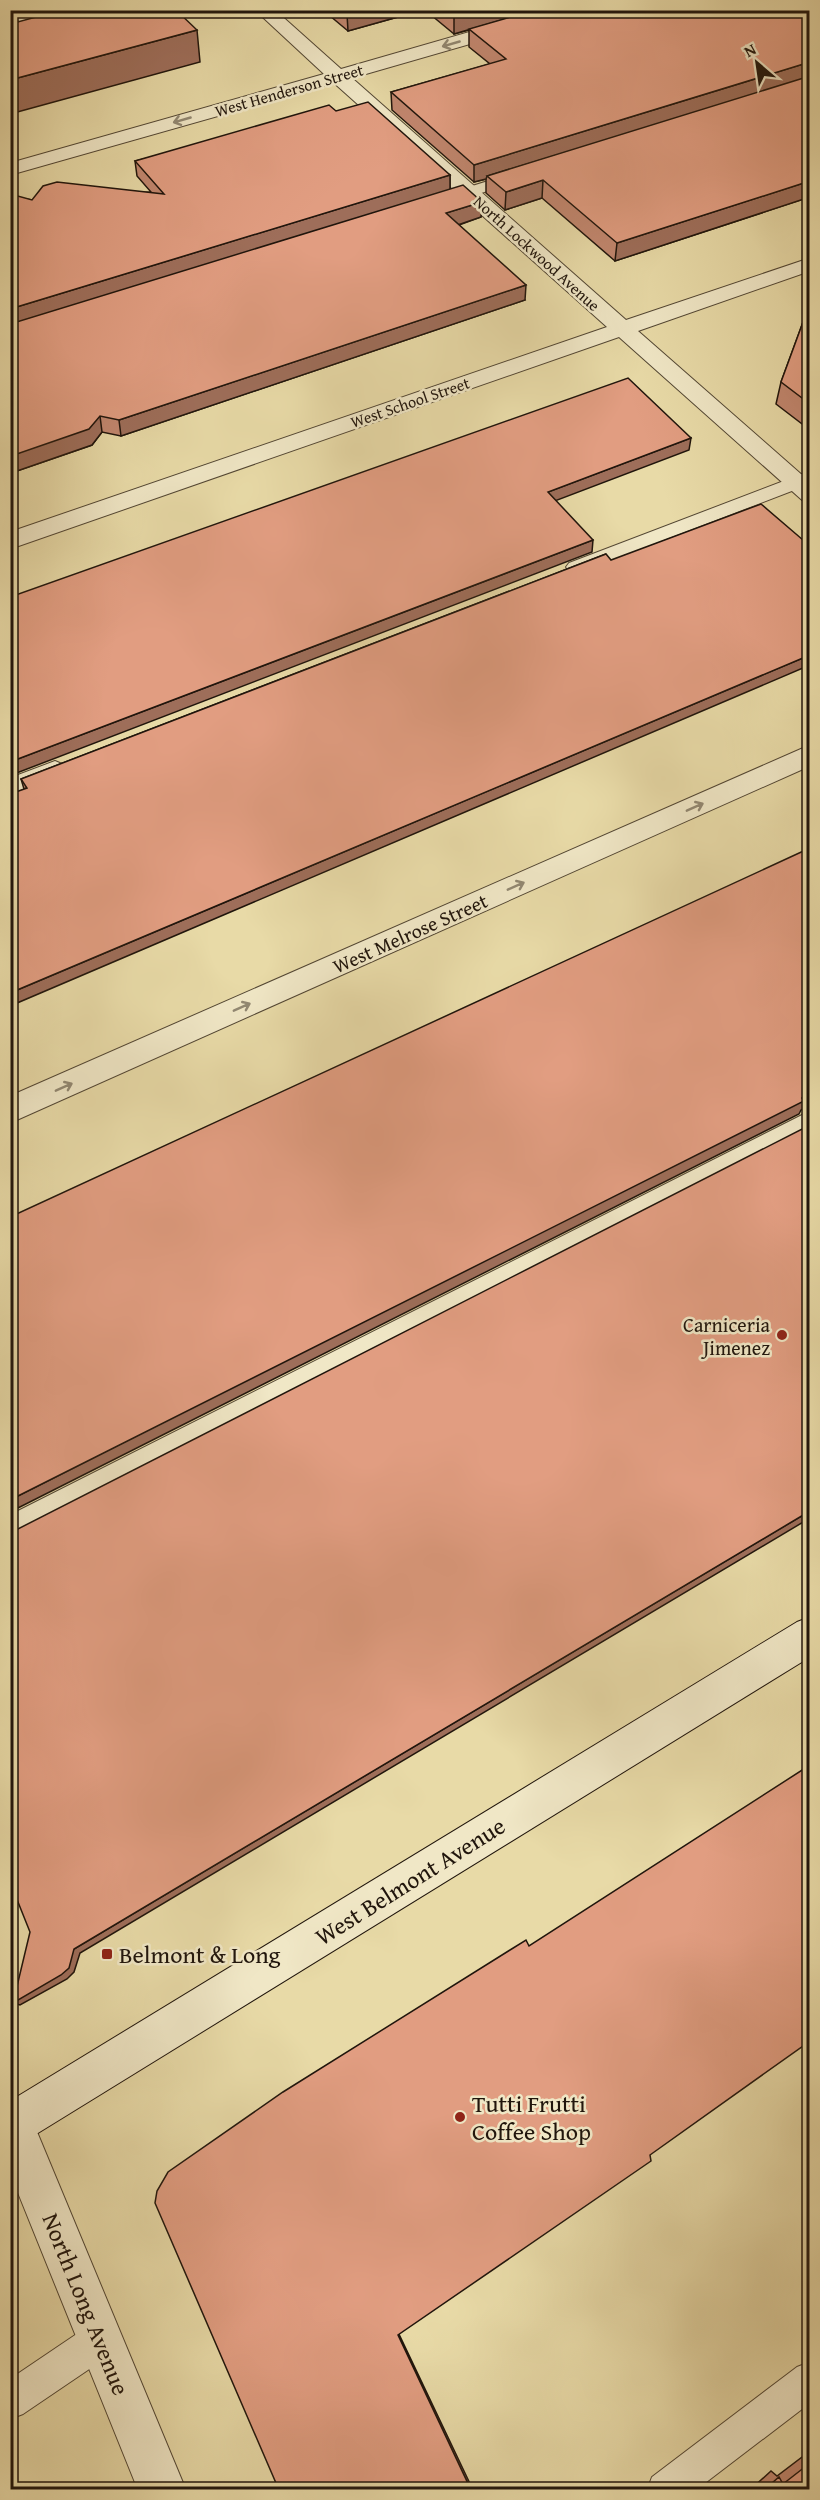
<svg xmlns="http://www.w3.org/2000/svg" width="820" height="2500" font-family="'Gentium Book Plus',serif">
	<style>
		.lines { fill: none; stroke-linecap: round; stroke-linejoin: round }
		.lane-casing { stroke: #524633; stroke-width: 2 }
		.street-casing { stroke: #524633; stroke-width: 2 }
		.secondary-casing { stroke: #20150c; stroke-width: 2 }
		.lane { fill: #f0e7c6; fill-rule: evenodd }
		.street { fill: #f0e7c6; fill-rule: evenodd }
		.secondary { fill: #f0e7c6; fill-rule: evenodd }
		.wall { fill: #c2876f; stroke: #20150c; stroke-width: 1.5 }
		.shaded-wall { fill: #9e6e5a; stroke: #20150c; stroke-width: 1.5 }
		.building { fill: #e19d81; stroke: #20150c; stroke-width: 1.5 }
		.oneway { stroke: #928872 }
		.poi-dot { fill: #8f2418; stroke: #f0e7c6; stroke-width: 2 }
		.labels { text-anchor: middle; dominant-baseline: central; stroke-width: 5; stroke-linejoin: round; paint-order: stroke }
		.far-street-label { font-size: 16px; fill: #20150c; stroke: #f0e7c6 }
		.street-label { font-size: 20px; fill: #20150c; stroke: #f0e7c6 }
		.poi-label { font-size: 20px; fill: #20150c; stroke: #f0e7c6; text-anchor: end }
		.near-street-label { font-size: 24px; fill: #20150c; stroke: #f0e7c6 }
		.near-poi-label { font-size: 24px; fill: #20150c; stroke: #f0e7c6; text-anchor: start }
	</style>
	<rect width="100%" height="100%" fill="#e8daa7"/>
	<filter id="stains"><feTurbulence type="fractalNoise" baseFrequency=".00333" numOctaves="4"/><feColorMatrix values="0 0 0 0 .2 0 0 0 0 .09 0 0 0 0 .02 0 0 0 .5 -.17"/></filter>
	<radialGradient id="worn" r=".72"><stop offset=".6" stop-color="#630" stop-opacity="0"/><stop offset="1" stop-color="#630" stop-opacity=".3"/></radialGradient>
	<g class="lines">
		<g class="lane-casing">
			<path id="lane" d="M10,10H24L35,23L33,26H23Z
				M520,171L526,173L528,176L526,179L446,204L438,199L440,196Z
				M810,471V484L583,571L576,573L569,571L566,567L569,563Z
				M55,761L62,764L66,769L62,774L10,794V778Z
				M810,1111V1133L10,1543V1515Z
				M100,2322L113,2327L118,2340L113,2353L23,2414L10,2419V2379L87,2327Z
				M810,2362V2403L696,2490H647L652,2477L797,2367Z"/>
		</g>
		<g class="street-casing">
			<path id="street" d="M255,10H275L341,69L546,10H577L574,14L352,78L626,320L810,258V271L638,331L810,482V502L802,500L619,337L10,549V532L607,327L334,83L10,175V163L324,74Z
				M810,745V766L10,1123V1096Z
				M10,2097L25,2103L186,2490H138L10,2173Z"/>
		</g>
		<g class="secondary-casing">
			<path id="secondary" d="M810,1617V1657L25,2141L10,2147V2101L797,1622Z"/>
		</g>
		<use href="#lane" class="lane"/>
		<use href="#street" class="street"/>
		<use href="#secondary" class="secondary"/>
	</g>
	<path class="wall" d="M323,10H423L348,31Z
		M425,10H810V197L615,261L542,198L505,210L486,193V179L474,182L392,110L391,92L490,64L469,47V30L454,34Z
		M336,111L450,175V189L482,202L481,217L459,225L525,300L121,436L102,432L92,445L17,471L10,469V196L32,200L151,192L137,176L135,161Z
		M810,303V430L776,404L781,382Z
		M606,554L24,789L21,779Z
		M810,2451V2490H750L771,2471L777,2476Z"/>
	<path class="shaded-wall" d="M359,10H423L348,31L347,14Z
		M477,10H536L454,34V17Z
		M197,30L200,62L10,114V80Z
		M810,62L809,79L487,176L486,179L474,182V165Z
		M450,175V190L10,325V309Z
		M543,180L542,198L505,210L506,192Z
		M810,181V197L615,261L617,243Z
		M482,202L481,217L446,229V213Z
		M526,285L525,300L121,436L119,420Z
		M100,416L102,432L92,445L17,471L14,455Z
		M691,438L689,450L547,504L548,492Z
		M593,540L592,552L14,774L10,762Z
		M810,655V665L10,1006V993Z
		M810,1094V1105L801,1110L799,1114L10,1512V1500Z
		M810,1511V1518L80,1953L74,1972L67,1979L20,2005L13,2003L74,1949Z
		M398,2332L473,2490H471L398,2335Z"/>
	<path class="building" d="M62,10H176L197,30L10,80V24Z
		M343,10H359L347,14Z
		M446,10H477L454,17Z
		M535,10H810V62L474,165L391,92L506,59L469,29Z
		M810,76V181L617,243L543,180L506,192L487,176Z
		M368,102L450,175L10,309V196L14,195L32,200L43,186L57,182L164,194L135,161L329,105L336,111Z
		M463,185L482,202L446,213L526,285L119,420L100,416L89,429L14,455L10,454V324Z
		M810,303V404L781,382Z
		M628,378L691,438L548,492L593,540L10,762V597Z
		M761,504L810,546V655L10,993V794L27,788L21,779L606,554L611,560Z
		M810,848V1094L802,1098L804,1101L10,1500V1217Z
		M810,1125V1511L74,1949L69,1968L61,1975L13,2003L30,1932L10,1882V1533Z
		M810,1765V2041L650,2155L651,2161L398,2335L471,2490H279L155,2203L157,2191L168,2172L283,2092L526,1940L529,1946Z
		M810,2463V2490H764L779,2477L783,2484Z"/>
	<defs><path id="oneway-shaft" d="M-6 0H5M1.5-3L5.5 0L1.5 3" fill="none" stroke-width="1.6" stroke-linecap="round" stroke-linejoin="round" transform="scale(1.5)"/></defs>
	<g class="oneway">
		<use href="#oneway-shaft" transform="translate(451 44) rotate(164)"/>
		<use href="#oneway-shaft" transform="translate(182 120) rotate(164)"/>
		<use href="#oneway-shaft" transform="translate(695 807) rotate(-24)"/>
		<use href="#oneway-shaft" transform="translate(516 886) rotate(-24)"/>
		<use href="#oneway-shaft" transform="translate(242 1007) rotate(-24)"/>
		<use href="#oneway-shaft" transform="translate(64 1087) rotate(-24)"/>
	</g>
	<g class="poi-dot">
		<circle cx="782" cy="1335" r="6"/>
		<rect x="101" y="1948" width="12" height="12" rx="3"/>
		<circle cx="460" cy="2117" r="6"/>
	</g>
	<g class="labels">
		<g class="far-street-label">
			<text transform="translate(289 90) rotate(-16)">West Henderson Street</text>
			<text transform="translate(537 253) rotate(42)">North Lockwood Avenue</text>
			<text transform="translate(410 402) rotate(-19)">West School Street</text>
		</g>
		<g class="street-label">
			<text transform="translate(410 933) rotate(-24)">West Melrose Street</text>
		</g>
		<g class="poi-label">
			<text x="770" y="1324">Carniceria<tspan x="770" dy="23">Jimenez</tspan></text>
		</g>
		<g class="near-street-label">
			<text transform="translate(410 1881) rotate(-32)">West Belmont Avenue</text>
			<text transform="translate(86 2304) rotate(68)">North Long Avenue</text>
		</g>
		<g class="near-poi-label">
			<text x="119" y="1954">Belmont &amp; Long</text>
			<text x="472" y="2103">Tutti Frutti<tspan x="472" dy="28">Coffee Shop</tspan></text>
		</g>
	</g>
	<rect width="820" height="2500" fill="none" stroke="#e8daa7" stroke-width="36"/>
	<rect x="12" y="12" width="796" height="2476" fill="none" stroke="#20150c" stroke-width="3"/>
	<rect x="18" y="18" width="784" height="2464" fill="none" stroke="#20150c" stroke-width="1.5"/>
	<g transform="translate(757 63) rotate(331)" stroke="#f0e7c6" stroke-width="4.5" paint-order="stroke">
	<path d="M0-4.5L10 22L0 15L-10 22Z" fill="#20150c"/>
	<text y="-9" font-size="16" font-weight="bold" text-anchor="middle" fill="#20150c">N</text>
	</g>
	<rect width="100%" height="100%" filter="url(#stains)"/>
	<rect width="100%" height="100%" fill="url(#worn)"/>
</svg>
